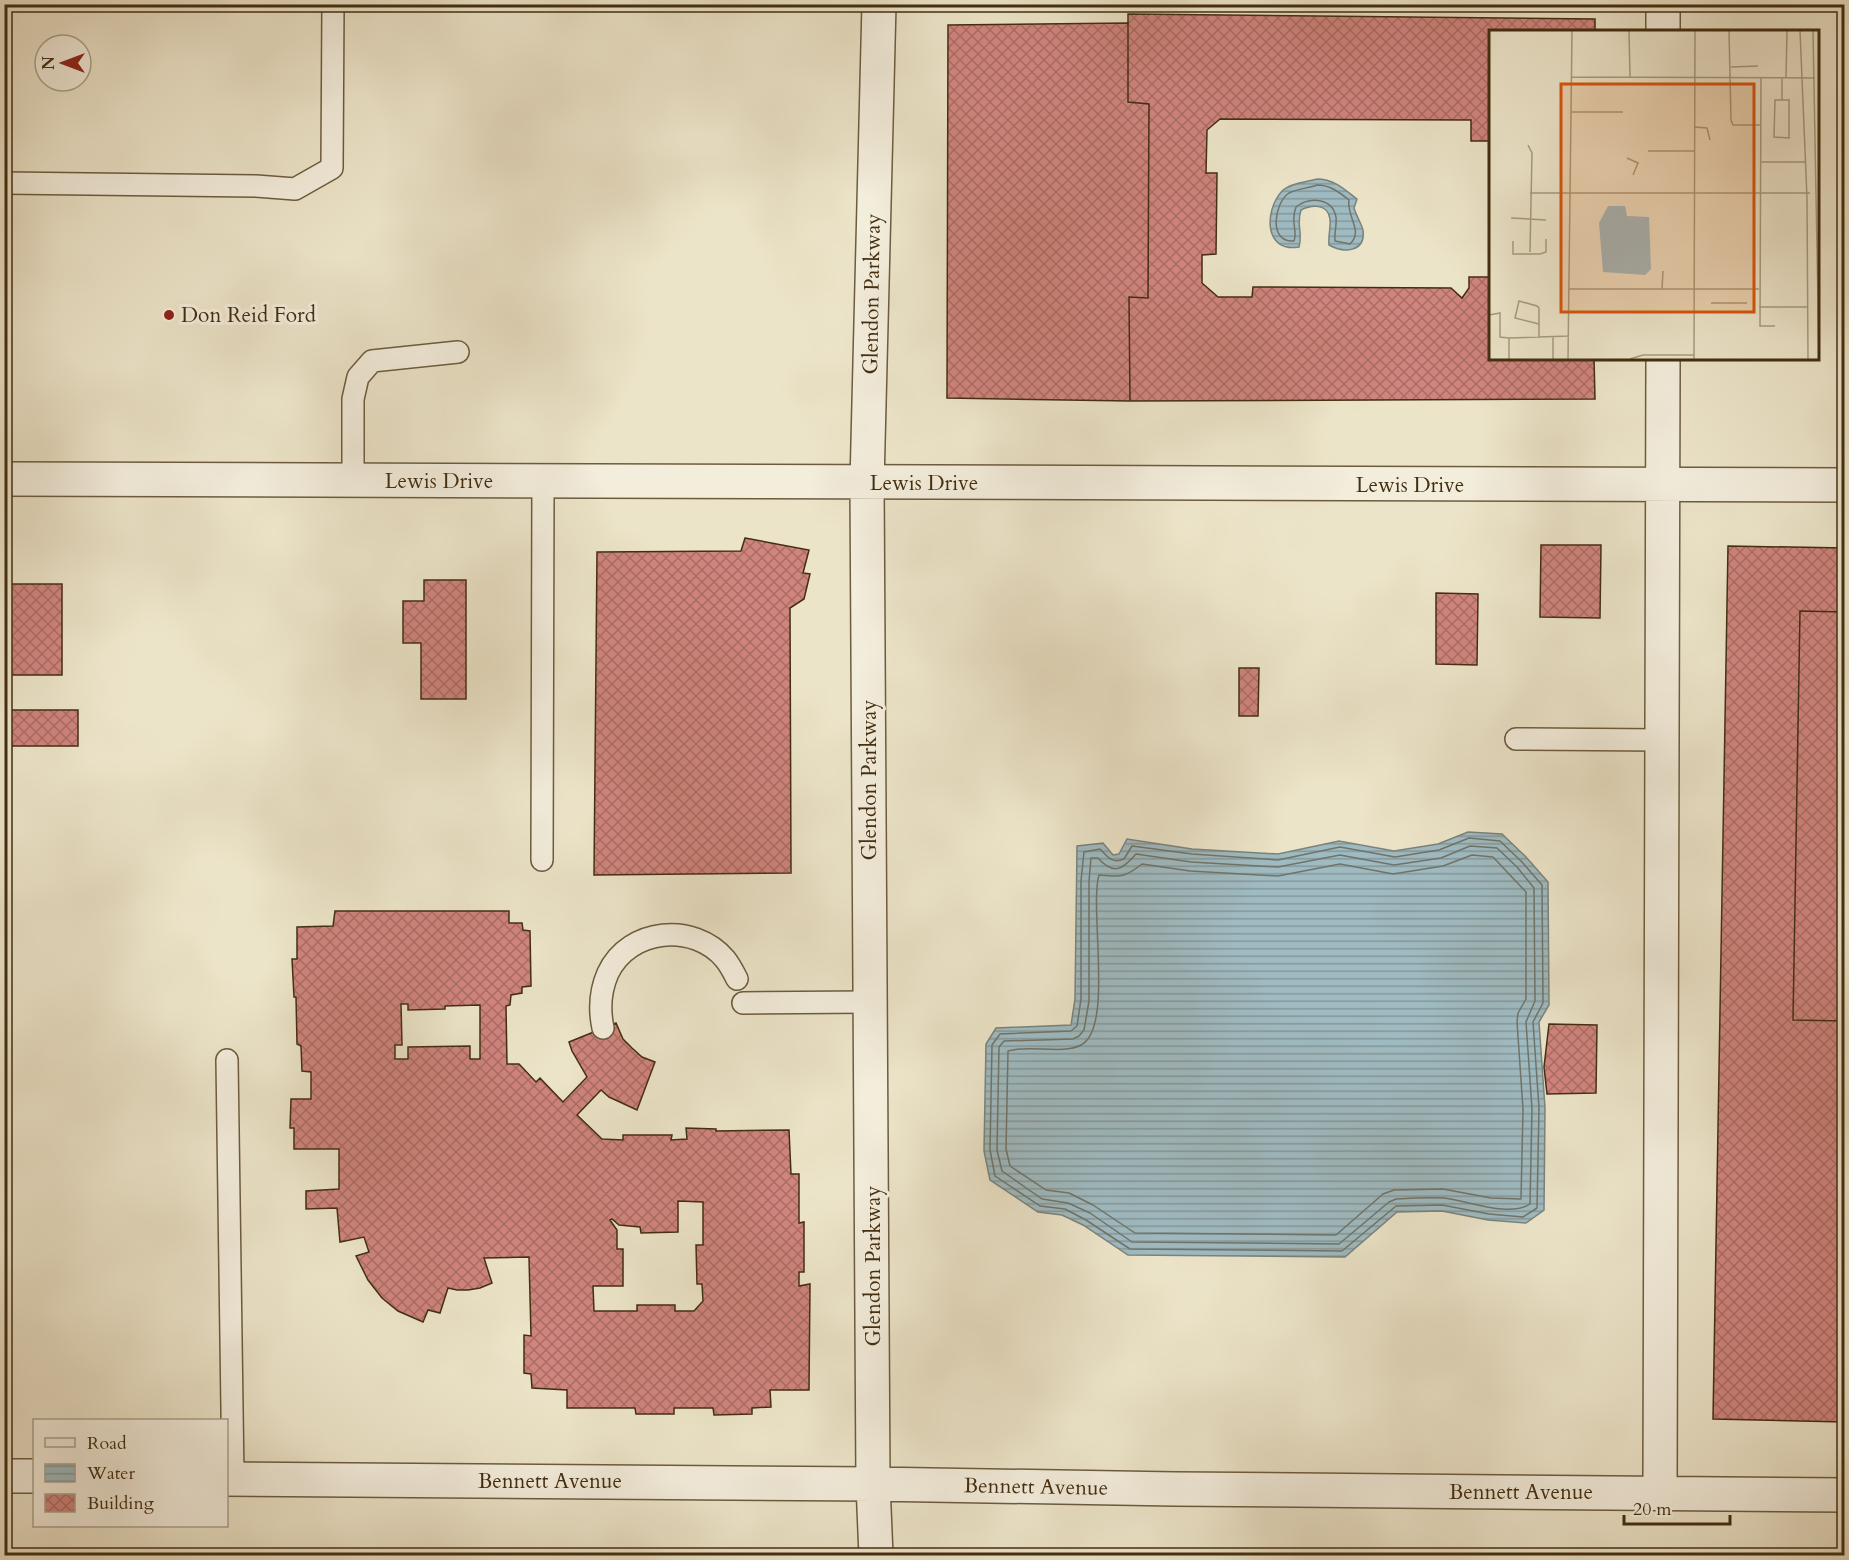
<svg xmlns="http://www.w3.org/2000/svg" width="1849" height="1560" font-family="Cardo,serif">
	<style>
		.water { fill: url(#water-rules); stroke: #7a837b; stroke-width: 1.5 }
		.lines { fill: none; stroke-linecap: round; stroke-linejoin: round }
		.shore { stroke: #707469; stroke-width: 1.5 }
		.building { fill: url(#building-cross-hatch); stroke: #422e10; stroke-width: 1.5; fill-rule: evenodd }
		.service-casing { stroke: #6c5c3e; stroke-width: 24 }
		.minor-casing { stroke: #6c5c3e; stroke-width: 36 }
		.service { stroke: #f3eddc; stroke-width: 21 }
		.minor { stroke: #f3eddc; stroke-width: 33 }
		.poi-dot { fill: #8f2418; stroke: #f3eddc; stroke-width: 2 }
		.labels { text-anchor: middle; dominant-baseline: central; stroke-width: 6; stroke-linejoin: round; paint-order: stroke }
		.street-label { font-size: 21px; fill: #422e10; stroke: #f3eddc }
		.poi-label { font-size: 21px; fill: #422e10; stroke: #f3eddc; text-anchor: start }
		.inset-road { fill: none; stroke: #a89b7f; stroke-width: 1.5 }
		.view { fill: #d7550c; fill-opacity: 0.15; stroke: #d7550c; stroke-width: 3 }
		.inset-edge { fill: none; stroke: #422e10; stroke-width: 3 }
	</style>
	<defs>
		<pattern id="water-rules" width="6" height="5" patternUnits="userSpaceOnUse" patternTransform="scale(1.5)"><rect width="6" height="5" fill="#9fbbc2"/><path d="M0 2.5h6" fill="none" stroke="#83989c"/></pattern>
		<pattern id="building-cross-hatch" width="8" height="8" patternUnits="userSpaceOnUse" patternTransform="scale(1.5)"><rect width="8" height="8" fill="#d0847e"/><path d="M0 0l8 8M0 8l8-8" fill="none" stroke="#aa6c66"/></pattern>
	</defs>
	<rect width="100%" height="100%" fill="#ece4c9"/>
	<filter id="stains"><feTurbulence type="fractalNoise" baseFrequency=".00333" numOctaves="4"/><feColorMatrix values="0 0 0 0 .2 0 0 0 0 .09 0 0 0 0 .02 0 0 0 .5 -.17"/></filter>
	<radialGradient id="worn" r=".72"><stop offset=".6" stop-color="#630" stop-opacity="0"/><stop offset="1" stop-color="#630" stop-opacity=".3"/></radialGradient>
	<path class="water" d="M1317,179C1334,179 1344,189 1357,199L1354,208C1356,215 1361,223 1363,230C1366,253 1343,253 1329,245C1328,236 1331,227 1330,219C1328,203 1311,205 1301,210C1296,225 1303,232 1299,247C1264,253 1264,211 1282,191C1290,183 1307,182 1317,179Z
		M1468,832L1502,834L1526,857L1548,882L1549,1005L1539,1022L1545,1108L1544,1210L1526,1223L1488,1220L1442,1211L1397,1212L1345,1257L1128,1255L1083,1225L1062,1215L1038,1212L990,1180L984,1151L986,1044L996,1028L1071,1025L1075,999L1077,846L1103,843L1113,855L1119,854L1127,839L1192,849L1278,854L1339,841L1394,851L1438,844Z"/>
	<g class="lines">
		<path class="shore" d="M1317,185C1330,185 1339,192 1349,200C1346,216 1364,231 1350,244L1335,241C1334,233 1337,225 1336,217C1332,197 1309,197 1296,207C1290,222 1298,231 1294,241C1268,243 1274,203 1289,193C1297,189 1309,188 1317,185Z
			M1469,838L1500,841L1522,862L1542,885L1543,1003L1533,1022L1539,1108L1537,1208L1523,1217L1489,1214L1442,1205L1396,1206L1342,1251L1130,1249L1086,1220L1065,1209L1040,1206L995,1176L990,1150L992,1045L1000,1034L1071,1031L1077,1026L1081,999V881L1084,852L1100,849C1108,857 1112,864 1124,859L1132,846L1192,854L1278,860L1340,847L1395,857L1439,850Z
			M1470,846L1497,848L1517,867L1534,888L1535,1001L1526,1022L1532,1109L1530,1204C1509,1218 1467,1200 1443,1198C1427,1197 1411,1198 1396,1199L1389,1202L1339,1244L1132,1242L1090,1213L1068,1203L1042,1199L1002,1171L997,1150L999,1047L1004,1041L1073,1039L1079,1036L1084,1030L1089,1001V881L1091,858H1098C1114,876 1123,869 1136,854L1191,862L1278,867L1340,855L1394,865L1441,858Z
			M1472,855L1493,857L1526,892V999L1518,1013L1517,1022L1523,1109L1521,1199L1491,1198L1443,1189L1394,1190L1383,1194L1336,1235L1135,1233L1093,1205L1069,1193L1046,1190L1010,1166L1006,1149L1008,1051C1029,1044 1062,1055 1081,1045C1114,1028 1089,908 1099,875C1121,877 1124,878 1142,864L1190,871L1278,876L1340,864L1393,874L1443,866Z"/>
	</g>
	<path class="building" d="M1128,14L1595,19V32H1490V141H1471V120L1220,119L1207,130L1206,173H1217L1216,254L1202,255V283L1218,297H1252L1253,287L1451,288L1462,298L1469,288V277H1490V358H1594L1595,399L1130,401L1129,297L1148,298L1149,104L1128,102Z
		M1128,23V102L1149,104L1148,298L1129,297L1130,401L947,398L948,25Z
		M745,538L809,550L803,573L810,574L804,599L790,608L791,873L594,875L597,552L741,551Z
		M1541,545H1601L1600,618L1540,617Z
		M1728,546L1844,548V612L1800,611L1793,1020L1844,1021V1422L1713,1419Z
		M424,580H466V699H421V643H403V601H424Z
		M4,584H62V675H4Z
		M1436,593L1478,594L1477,665L1436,664Z
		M1800,611L1844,612V1021L1793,1020Z
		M1239,668H1259L1258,716H1239Z
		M7,710H78V746H7Z
		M335,911H509V923H522L523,930L530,931L531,986L522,987V993L511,995L510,1005L506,1006L507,1064H519L536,1082L540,1078L563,1102L587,1077L572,1051L569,1042L616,1023L623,1039L632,1048L642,1057L655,1062L637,1110L609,1097L601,1090L577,1115L602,1139L623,1140V1135H672L671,1140L687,1139L686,1128L716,1129V1131L789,1130L791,1174H799V1223L804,1222V1272H799V1286L810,1284L809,1390H770L771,1407L752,1408V1414L714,1415L713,1408H674V1414H636L635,1408H567V1390L532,1388L531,1374L524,1373V1335L531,1336L529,1257L484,1258L492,1283L480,1288L468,1290H457L448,1288L440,1313L428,1310L423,1322L398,1311L382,1298L368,1280L356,1256L369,1252L364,1237L340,1242L337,1208L306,1209V1191L339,1189V1149H294V1128H290L291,1099H311V1072L302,1071L301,1046L297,1044L296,997H294L292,959H297V927L333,926ZM401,1004H408V1010L445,1009V1006L480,1005V1059H470V1046L408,1047V1059H395V1045H402ZM678,1201L703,1202V1245H696L697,1284H702L703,1301L694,1311H675V1305H637V1311H594L593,1286H623V1249H617V1230L610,1220L612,1219L619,1225L640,1227L641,1233L678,1232Z
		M1549,1024L1597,1025L1596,1093L1547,1094L1544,1067Z
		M388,1550H460V1552L515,1553V1556H388Z"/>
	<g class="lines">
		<g class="service-casing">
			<path id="service" d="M4,183L256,186L295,189L332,168L333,4
				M353,480V399L358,377L372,361L458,352
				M1516,739L1663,740
				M542,860L543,481
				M743,1003L870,1002
				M603,1028C599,1009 600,991 608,973C629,928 694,922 725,959C730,965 734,973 737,979
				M227,1060L233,1479"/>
		</g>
		<g class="minor-casing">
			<path id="minor" d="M1663,4V32
				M4,479L1844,485
				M4,1476H34
				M226,1479L873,1484L1175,1489L1844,1495
				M1660,1493L1663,358
				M876,1556L873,1484L867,483L879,4"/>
		</g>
		<use href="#service" class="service"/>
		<use href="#minor" class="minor"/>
	</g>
	<circle class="poi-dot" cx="169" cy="315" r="6"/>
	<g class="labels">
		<g class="street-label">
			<text transform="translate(872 294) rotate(-89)">Glendon Parkway</text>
			<text x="439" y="481">Lewis Drive</text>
			<text x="924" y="483">Lewis Drive</text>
			<text x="1410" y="485">Lewis Drive</text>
			<text transform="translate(869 780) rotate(-90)">Glendon Parkway</text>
			<text transform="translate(873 1266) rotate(-90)">Glendon Parkway</text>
			<text x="550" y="1481">Bennett Avenue</text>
			<text transform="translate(1036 1487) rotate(1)">Bennett Avenue</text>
			<text x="1521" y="1492">Bennett Avenue</text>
		</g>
		<g class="poi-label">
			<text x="181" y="315">Don Reid Ford</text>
		</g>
	</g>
	<g transform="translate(1489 30)">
		<rect width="330" height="330" fill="#ece4c9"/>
		<path d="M119,176H136L138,186L160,187L162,239L156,245L114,242L110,193Z" fill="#9fbbc2"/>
		<path class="inset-road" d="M140,1L141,47M240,1L242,90L244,95H272M311,1L318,168L319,329M324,1L330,329M242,37L269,36M82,47L326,48M272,47L271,296H286M297,47L298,1M293,70H286L285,107L300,108V70H293V47M82,82H134M206,97L218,98L221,110M39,115L43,123L41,222M159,121H205M138,128L149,133L144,145M271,132H317M41,163H321M22,188L57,190M24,211V224H51L57,222V209M80,259H270M173,259L174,241M222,273H258M270,277H319M0,285L11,283V307L20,308M50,294L26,288L30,271L48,276L50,278V307M64,307V329M20,329V308L80,306M79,329L83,1M141,329L154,325H205M205,329L206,1"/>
		<path class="view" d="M72,54H265V282H72Z"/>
		<rect width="330" height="330" class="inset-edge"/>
	</g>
	<rect width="1849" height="1560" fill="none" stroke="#ece4c9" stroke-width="24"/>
	<rect x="6" y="6" width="1837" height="1548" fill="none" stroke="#422e10" stroke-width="3"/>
	<rect x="12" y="12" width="1825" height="1536" fill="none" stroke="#422e10" stroke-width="1.5"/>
	<rect x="33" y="1419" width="195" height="108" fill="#f3eddc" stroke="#aca18a" stroke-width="1.5"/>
	<rect x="45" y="1438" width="30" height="9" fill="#f3eddc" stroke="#aca18a" stroke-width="1.5"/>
	<text x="87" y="1449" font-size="18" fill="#422e10">Road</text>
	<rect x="45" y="1464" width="30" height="18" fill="url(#water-rules)" stroke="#aca18a" stroke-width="1.5"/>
	<text x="87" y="1479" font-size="18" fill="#422e10">Water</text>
	<rect x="45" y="1494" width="30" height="18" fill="url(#building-cross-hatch)" stroke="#aca18a" stroke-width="1.5"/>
	<text x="87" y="1509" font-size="18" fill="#422e10">Building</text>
	<g transform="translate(63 63) rotate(270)"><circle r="28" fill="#f3eddc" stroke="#aca18a" stroke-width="1.5"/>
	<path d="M0-4.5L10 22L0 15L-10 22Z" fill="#8f2418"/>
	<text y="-9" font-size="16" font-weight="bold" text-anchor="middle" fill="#422e10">N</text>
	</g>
	<path d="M1624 1515v9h106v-9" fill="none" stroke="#422e10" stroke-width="3"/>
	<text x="1633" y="1515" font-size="18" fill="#422e10" stroke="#f3eddc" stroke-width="4.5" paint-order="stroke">20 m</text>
	<rect width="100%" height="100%" filter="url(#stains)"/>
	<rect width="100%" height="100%" fill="url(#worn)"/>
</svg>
